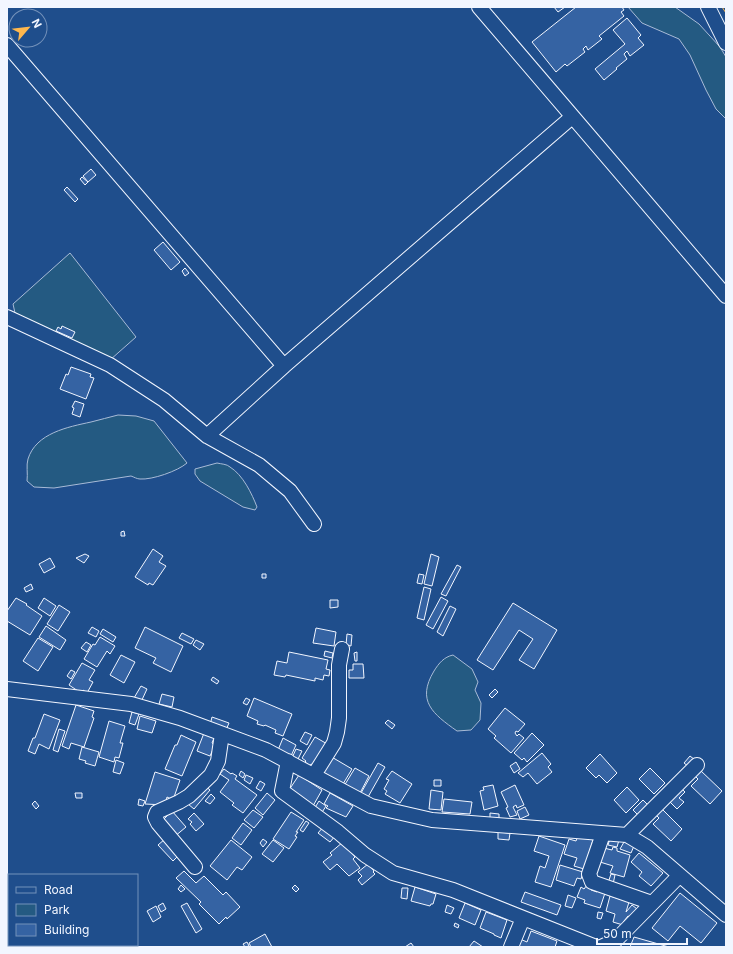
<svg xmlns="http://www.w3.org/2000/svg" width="733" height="954" font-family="Inter,sans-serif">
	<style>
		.green { fill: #245a82; stroke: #a8bbd7 }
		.building { fill: #3563a3; stroke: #f2f6ff }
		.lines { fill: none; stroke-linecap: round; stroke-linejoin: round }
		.minor-casing { stroke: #f2f6ff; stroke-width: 16 }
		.minor { stroke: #1f4e8c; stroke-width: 14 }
		.power { stroke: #ffb74d; stroke-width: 1; stroke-dasharray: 14 3 2 3; stroke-linecap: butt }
	</style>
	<rect width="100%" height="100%" fill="#1f4e8c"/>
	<path class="green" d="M628,7H675L699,24L720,47L726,57V119L716,109L706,90L690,55L679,39L642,23Z
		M70,253L136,337L110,360L15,313L13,304Z
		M118,415L136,416L154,421L187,463C178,471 152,480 140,479C137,479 134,477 131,476L54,488L34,487L27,481C28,474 26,465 28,459C36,433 68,427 91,422C100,420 109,417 118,415Z
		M217,463C221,464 227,464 230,467C243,475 252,494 257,507L255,510L243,507L200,481L195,474V469Z
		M453,655L472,669L478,682L475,690L481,703L480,720L471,730L457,731C433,714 416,701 434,671C439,663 444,657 453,655Z"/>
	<path class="building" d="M554,7H565L558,12Z
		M576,7H622L624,10L621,12L624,16L599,36L602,39L588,50L586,46L583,49L585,52L567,66L565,64L556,72L532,42Z
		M627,18L641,35L638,38L644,45L630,56L627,51L624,54L627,59L616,68L617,69L604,80L595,69L625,44L613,30Z
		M91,169L96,175L88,182L83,176Z
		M82,177L88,182L85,185L80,179Z
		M67,187L78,199L75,202L64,190Z
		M163,242L180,262L171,270L154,250Z
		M185,268L189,273L185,276L182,271Z
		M62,326L75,332L72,338L56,331L58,327L61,329Z
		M71,367L91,374L90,377L94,378L86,399L60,389L66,374L68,375Z
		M75,401L84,404L80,417L72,414L74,408L72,407Z
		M124,531L125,536H121V532Z
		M153,549L163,556L159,562L166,566L153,585L149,583L148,585L135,577Z
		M85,554L89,556L84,563L76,558Z
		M431,554L439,557L432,586L424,584Z
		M50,558L55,567L44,573L39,564Z
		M457,565L461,567L446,596L441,594Z
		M262,574H266V578H262Z
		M419,574L424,575L422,584L417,583Z
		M31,584L33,589L26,592L24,588Z
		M424,587L431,589L424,620L417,618Z
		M441,597L448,601L433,629L426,625Z
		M16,598L27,604L26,605L42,616L30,635L7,621V611Z
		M44,598L56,606L50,616L38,608Z
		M330,600H338V607L330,608Z
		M513,603L557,630L534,669L519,660L533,639L519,630L493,670L477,660Z
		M59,605L70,612L58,631L47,624Z
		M450,606L456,609L443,636L437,632Z
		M46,626L66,640L60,650L39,637Z
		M92,627L99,631L96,637L88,633Z
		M145,627L183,646L171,672L153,663L156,658L135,648Z
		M316,628L336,632L334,646L313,643Z
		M103,629L116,637L113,642L100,634Z
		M182,633L194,639L191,644L179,638Z
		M347,634L352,635L351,646L346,645Z
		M100,637L115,646L110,654L107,651L97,667L84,659L93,644L95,645Z
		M38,638L53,647L38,671L23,661Z
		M196,640L204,644L200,650L193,645Z
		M86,642L91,645L87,652L81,648Z
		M325,651L333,653L332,658L324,656Z
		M289,652L328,660L326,669L330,670L329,676L324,675L323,680L315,678V681L286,675L285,677L274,675L277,661L287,663Z
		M357,652V661H355L354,653Z
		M121,655L135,662L124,683L110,675Z
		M82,663L95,670L89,680L93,682L87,693L83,690L81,693L69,685Z
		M353,664H363L364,678H349V670H353Z
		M71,670L75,672L71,679L67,676Z
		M213,677L219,681L217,684L211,680Z
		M141,686L147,689L141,702L134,698Z
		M495,689L498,692L492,698L489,695Z
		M162,694L174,697L172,707L159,704Z
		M246,698L250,700L247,705L243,703Z
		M254,698L292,714L283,736L275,733L276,730L265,725L264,726L257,724L258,721L247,716Z
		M76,705L94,711L92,717L94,718L84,747L71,743L69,749L62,746Z
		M505,708L525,724L518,732L516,731L515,733L517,736L519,734L524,738L511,753L494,738L496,736L488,729Z
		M132,712L139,714L135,725L129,723Z
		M44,714L60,720L49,749L39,744L35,754L28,751L33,738H35Z
		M140,716L156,721L152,733L137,729Z
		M212,717L229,723L226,730L210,725Z
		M388,720L395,725L392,729L385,723Z
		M109,721L125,726L120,743H123L119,758L115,757L114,762L99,757Z
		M59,729L65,731L58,752L53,750Z
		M305,732L312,735L307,745L300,741Z
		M204,733L214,738L212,743L215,745L210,756L197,751Z
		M532,733L544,745L527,762L524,758L522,760L514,753Z
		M181,735L196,742L182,776L165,769L175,745H177Z
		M315,737L329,745L316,767L311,764L310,766L305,762L306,761L302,758Z
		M283,738L296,745L291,756L278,750Z
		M82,747L99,752L95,766L85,763L86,761L79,759Z
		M296,749L302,751L297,761L292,758Z
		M542,753L551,764L548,767L552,772L537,784L528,773L523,777L518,773Z
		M600,754L617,773L607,783L599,775L596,778L586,768Z
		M330,756L352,769L343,784L321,771Z
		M690,756L695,760L689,767L684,763Z
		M116,760L124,763L120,774L113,772Z
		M516,762L520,769L514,773L510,766Z
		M378,763L385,767L368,797L361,793Z
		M355,768L369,776L360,793L344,786Z
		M650,768L665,783L654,794L639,779Z
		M224,769L231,774L232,773L237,776L235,779L257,795L243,813L232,805L234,803L220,792L229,780L220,774Z
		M700,770L722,791L710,804L691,786L698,779L695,776Z
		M241,771L245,774L243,778L239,775Z
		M392,771L412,784L400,803L385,794L387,791L384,789L389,780L386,779Z
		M155,772L180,780L173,800L167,797L165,805L145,804Z
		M246,775L253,778L250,784L244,780Z
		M299,775L322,790L313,806L289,790Z
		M434,780H441V786H434Z
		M260,781L265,784L261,791L256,788Z
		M204,785L210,790L194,809L188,804Z
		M493,785L498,806L484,810L480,791L484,790L483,787Z
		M515,785L524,805L517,808L516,805L513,807L517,815L510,817L506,808L508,807L501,792Z
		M627,787L639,800L626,813L614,800Z
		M681,788L685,792L679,798L684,802L677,809L669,801Z
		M431,790L443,792L441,810L429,809Z
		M75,793H82V798H76Z
		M267,793L275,800L263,815L255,808Z
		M330,793L353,806L346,817L326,808L328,806L324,804Z
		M211,794L215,798L210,804L205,801Z
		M139,799L145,801L143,806L138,805Z
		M444,799L472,802L470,814L442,812Z
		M643,800L648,805L638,815L633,810Z
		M35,801L39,806L36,809L32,804Z
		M319,801L326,806L321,814L314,809Z
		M525,807L529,815L520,819L517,811Z
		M661,808L682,829L671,841L653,824L659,818L655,814Z
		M253,810L263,817L254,828L244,820Z
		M172,811L186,827L174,837L161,822Z
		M291,812L304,820L296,832H298L295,836L297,837L289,849L273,839Z
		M194,813L204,824L196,831L190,824L192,822L188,819Z
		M490,813L499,814V819L490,818Z
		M306,821L309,823L303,832L300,830Z
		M243,823L252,830L241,845L232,838Z
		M324,826L336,835L330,842L318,833Z
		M498,832L510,833L509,840L498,839Z
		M539,836L565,845L551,887L535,882L540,866L545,868L549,856L534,851Z
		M578,836L593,840L584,869L574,866L577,858L564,854L569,839L576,841Z
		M610,838L619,840L617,847L608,845Z
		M165,839L179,855L173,861L158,845Z
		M263,839L267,842L263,847L260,843Z
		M231,840L252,857L242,870L237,867L227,880L210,866Z
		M273,840L284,848L273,862L262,854Z
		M343,842L355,857L353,859L360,868L349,876L337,864L330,870L323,862L332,855L330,853Z
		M624,842L634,846L631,853L620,849Z
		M613,847L617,848V851L630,855L624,877L610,873L613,866L600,862L604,848L612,850Z
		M639,853L663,873L651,886L639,876L642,872L631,862Z
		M368,864L374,871L373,872L375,874L362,885L358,880L362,876L358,872Z
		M560,865L583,872L581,879L577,878L574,886L556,880Z
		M184,871L196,883L204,876L223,895L226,892L240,907L227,919L226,917L219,924L199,904L201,902L176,878Z
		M611,874L615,875L613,884L608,883Z
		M181,885L185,889L181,892L178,889Z
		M295,885L299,889L296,892L292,888Z
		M587,885L592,887L591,890L597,892V890L605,893L600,908L584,903L585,900L577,897L581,887L584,889Z
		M415,887L436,894L433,904H431L430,906L411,901Z
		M402,888H408L407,899L401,898Z
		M525,892L561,905L557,915L521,902Z
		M680,893L717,923L701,943L680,926L668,941L652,928Z
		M568,895L576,898L572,908L565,906Z
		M610,896L629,902L626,912L632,905L637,909L630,917L628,916L624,921L623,925L613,922L615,914L606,911Z
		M163,903L166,909L161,912L158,906Z
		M187,903L202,929L196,933L181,906Z
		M465,903L481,910L475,925L459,918Z
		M447,905L454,908L451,914L445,912Z
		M156,906L161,917L153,922L147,911Z
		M486,912L507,920L501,938L494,935V934L480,928Z
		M598,912L603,913L601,919L597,918Z
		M7,914L9,915V925L7,928Z
		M455,923L459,925L458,928L454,926Z
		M531,931L557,941L555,947H517L520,939L527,942Z
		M265,934L272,947H251L249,943Z
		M634,937L669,947H630Z
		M474,941L483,947H469Z
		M247,942L249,946L245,947L243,944Z
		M411,943L414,947H405Z
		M53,945H70L69,947H57Z"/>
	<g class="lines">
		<g class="minor-casing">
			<path id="minor" d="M479,7L726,296
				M708,7L726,43
				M7,45L284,366
				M7,317L110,365L164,400L207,436L259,465L290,491L314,524
				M207,436L284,366L572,117
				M7,689L131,704L180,718L266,750L371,806L432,820L627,835L647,847L726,915
				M288,761L282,791L338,832L365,855L393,873L453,890L596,947
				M314,775L334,743L337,732L339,718V665L342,649
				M603,834L589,874L592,882L652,903
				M627,835L697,765
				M195,867L158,823L155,817L157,812L179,802L189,796L211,775L218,761L222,734
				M511,947L523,918
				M601,947L616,940L679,876"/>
		</g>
		<use href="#minor" class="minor"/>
		<path class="power" d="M722,7L726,13"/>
	</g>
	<rect width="733" height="954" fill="none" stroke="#f2f6ff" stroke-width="16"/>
	<rect x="8" y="874" width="130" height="72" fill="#1f4e8c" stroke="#7391ba"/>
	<rect x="16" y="887" width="20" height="6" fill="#1f4e8c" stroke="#7391ba"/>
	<text x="44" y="894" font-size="12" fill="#f2f6ff">Road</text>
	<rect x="16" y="904" width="20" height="12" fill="#245a82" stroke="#7391ba"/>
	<text x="44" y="914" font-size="12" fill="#f2f6ff">Park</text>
	<rect x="16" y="924" width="20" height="12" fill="#3563a3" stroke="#7391ba"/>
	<text x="44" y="934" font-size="12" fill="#f2f6ff">Building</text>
	<g transform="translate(28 28) rotate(62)"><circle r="19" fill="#1f4e8c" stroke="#7391ba"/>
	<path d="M0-3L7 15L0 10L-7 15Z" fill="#ffb74d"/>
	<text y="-6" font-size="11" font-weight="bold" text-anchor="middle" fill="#f2f6ff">N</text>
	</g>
	<path d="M597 938v6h90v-6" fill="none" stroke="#f2f6ff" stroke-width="2"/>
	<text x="603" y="938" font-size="12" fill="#f2f6ff" stroke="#1f4e8c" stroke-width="3" paint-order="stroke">50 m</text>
</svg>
